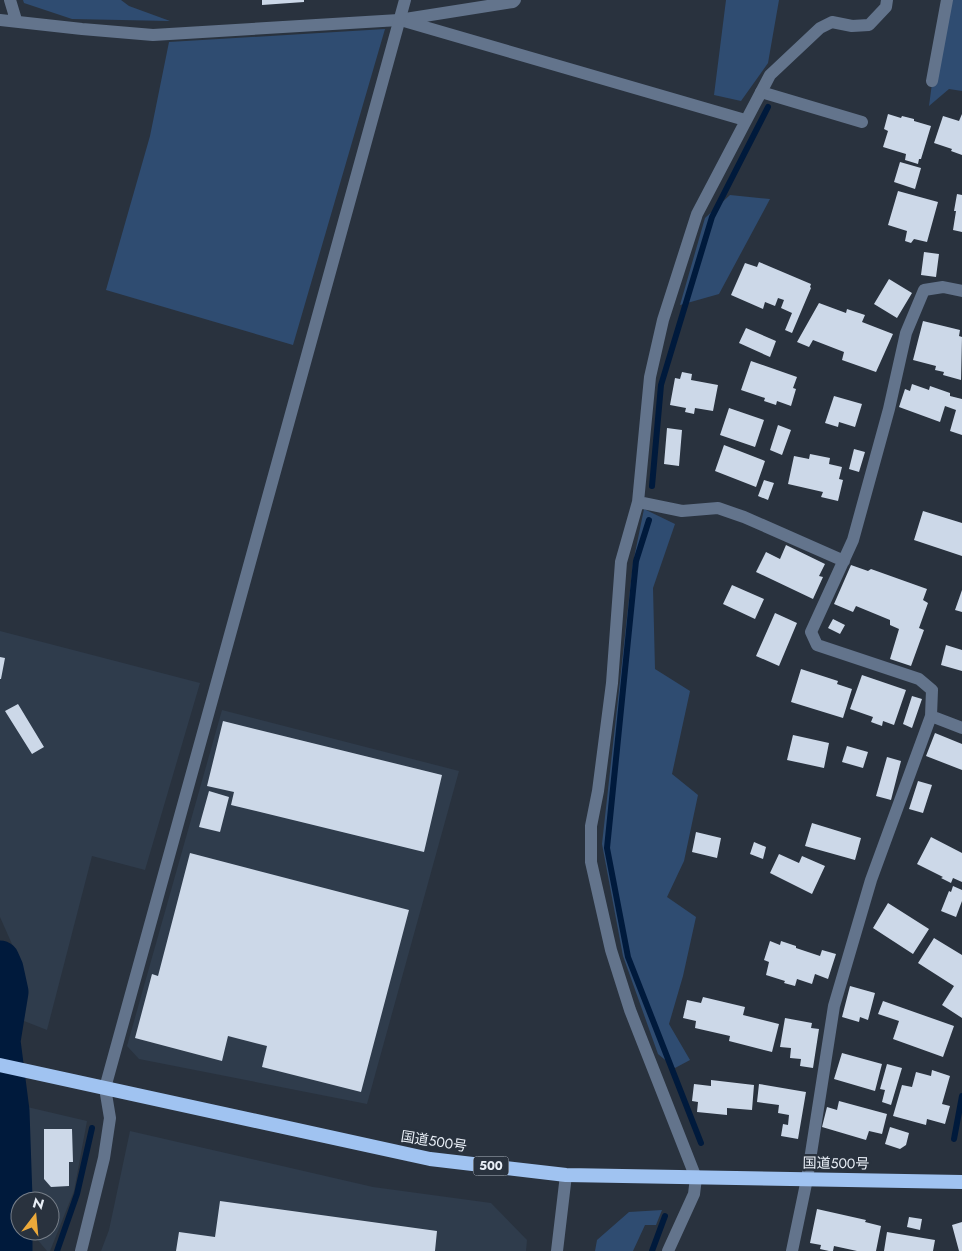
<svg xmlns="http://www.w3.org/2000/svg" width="962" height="1251" font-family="Jost,'Noto Sans JP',sans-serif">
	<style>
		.built { fill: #2f3c4c }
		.green { fill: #2f4c71 }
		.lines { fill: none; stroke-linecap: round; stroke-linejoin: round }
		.stream { stroke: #001a3c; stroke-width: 6 }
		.river { stroke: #001a3c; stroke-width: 39 }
		.building { fill: #ccd8e8 }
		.service { stroke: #63748c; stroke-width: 12 }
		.minor { stroke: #63748c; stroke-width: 12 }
		.tertiary { stroke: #63748c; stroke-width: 12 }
		.trunk { stroke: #a0c3f1; stroke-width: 14 }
		.labels { text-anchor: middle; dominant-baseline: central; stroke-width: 5; stroke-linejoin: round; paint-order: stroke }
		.shield { fill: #29323e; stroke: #afb6c0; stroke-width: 1 }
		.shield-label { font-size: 12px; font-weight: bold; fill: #e9eff7 }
		.street-label { font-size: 14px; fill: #e9eff7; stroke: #29323e }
	</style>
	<rect width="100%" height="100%" fill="#29323e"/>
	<path class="built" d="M0,631L200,683L145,870L92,856L47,1030L19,1019L23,969L0,917Z
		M222,710L459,771L367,1104L139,1059L127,1046Z
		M23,1106L87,1121L74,1191L50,1251H47L31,1232L50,1231V1201H29Z
		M130,1131L373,1187L491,1203L527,1240L526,1251H101L109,1230Z"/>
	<path class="green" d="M23,0H121L129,6L170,21L72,19L24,3Z
		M726,0H779L768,63L741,101L714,95Z
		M943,0H962V91L949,89L929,106Z
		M385,29L293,345L106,290L150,136L169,42Z
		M730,195L770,199L719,294L680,305L705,218Z
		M644,509L675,524L653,588L655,669L690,691L672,774L698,795L684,861L667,897L696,917L683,976L669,1024L690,1060L675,1068L658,1054L623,956L602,844L633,563Z
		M662,1210L656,1225H645L633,1251H595L597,1240L629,1212Z"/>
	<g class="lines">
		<path class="stream" d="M652,486L661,385L712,217L768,107
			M649,520L636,561L607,848L628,957L701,1143
			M954,1139L962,1096
			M57,1251L77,1194L92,1128
			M652,1251L665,1216"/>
		<path class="river" d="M0,960L4,969L9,992L1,1041L10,1111L13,1198V1251"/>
	</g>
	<path class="building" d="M262,0H304V2L262,5Z
		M888,114L901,118L902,116L914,119V121L931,126L921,159H919L918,164L905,160L906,154L883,147L888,131L884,129Z
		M962,114V155L951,151L952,149L934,143L943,116L959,121Z
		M900,162L921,168L915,189L894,182Z
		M898,191L938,202L927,242L914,239L911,243L905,241L907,231L888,225Z
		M957,194L962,195V232L953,230L956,211H954Z
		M924,252L939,254L936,277L921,275Z
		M759,262L811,284L810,287L811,288L792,333L785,330L792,313L781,308L784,300L778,298L775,306L765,302L763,309L731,295L745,263L757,267Z
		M889,279L912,293L897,318L874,304Z
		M819,303L846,313L847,309L865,315L862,322L893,334L876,372L842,360L844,352L813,340L809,347L797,342Z
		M923,321L960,330L959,336L962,337L961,380L943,375L944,372L935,370L936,366L913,360Z
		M746,328L776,341L770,357L739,343Z
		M751,361L797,377L793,388L796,389L791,406L777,401L776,405L764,401L765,398L741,390Z
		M682,372L692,374L691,380L718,385L713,411L695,408L694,414L685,412L686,408L670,405L675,378L680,379Z
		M912,384L929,390L930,386L950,393V396L962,399V435L950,431L956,410L945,406L940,422L899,407L905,389L910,391Z
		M834,396L862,404L855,427L839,422L838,427L825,423Z
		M729,408L764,420L755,447L720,435Z
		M778,425L791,430L782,455L770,450Z
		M667,428L682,430L679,466L664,464Z
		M724,445L765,461L756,487L715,471Z
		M854,449L865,452L859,472L849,469Z
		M810,454L830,458L829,464L842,467L839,479L843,480L838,501L821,497L823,492L788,484L794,456L809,459Z
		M764,480L774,483L768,500L758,496Z
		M923,511L962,523V556L914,540Z
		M786,545L825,564L819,576L823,577L813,599L756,572L766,552L780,559Z
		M851,565L868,571L871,569L927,589L923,600L928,603L919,628L924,630L911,666L890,659L899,629L890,625V620L856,606L853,612L834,604Z
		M732,585L764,599L755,619L723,604Z
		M962,590V612L955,610Z
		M775,613L797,623L779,666L756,656Z
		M833,619L845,625L840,634L828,628Z
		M946,645L962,650V671L941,665Z
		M0,657L5,658L1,679H0Z
		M801,669L838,681L837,684L852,689L843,718L791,702Z
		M862,675L906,690L894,725L883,721L882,726L871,722L873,717L850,709Z
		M912,696L922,699L912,728L903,724Z
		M18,704L44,747L32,754L5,711Z
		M223,721L442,775L424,852L231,805L234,792L207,786Z
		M935,733L962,744V770L926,756Z
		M793,735L829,743L824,768L787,760Z
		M847,746L868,752L863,768L842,762Z
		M887,757L901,761L891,800L876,796Z
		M918,781L932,785L923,813L909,809Z
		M209,791L229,797L220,832L199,827Z
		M812,823L861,838L855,860L805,846Z
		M696,832L721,838L717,858L692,852Z
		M931,837L962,853V882L953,878L951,883L941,878L943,877L917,864Z
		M754,842L766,847L763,859L750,854Z
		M190,853L409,910L361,1092L262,1067L267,1046L228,1036L222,1061L135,1038L152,974L158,976Z
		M779,854L799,863L802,856L825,866L812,894L770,873Z
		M953,886L962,890V901L956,917L941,911L949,891L951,892Z
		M888,903L929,929L913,954L873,928Z
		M934,938L962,955V1018L942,1005L954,986L918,963Z
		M770,941L780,945L781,941L796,946V948L820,956L822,950L836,954L828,979L815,974L812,984L797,979L795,986L784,983L785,981L766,975L769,962L764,960Z
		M850,986L875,993L868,1020L860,1017L859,1022L842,1017Z
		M703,997L745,1007L743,1015L779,1024L772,1052L729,1041L730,1036L695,1028L696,1021L683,1018L687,1000L701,1003Z
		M883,1001L954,1026L943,1057L893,1039L899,1021L878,1014Z
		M785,1018L812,1023L811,1028L819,1029L813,1068L800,1066L801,1059L790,1058L791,1048L780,1047Z
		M842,1053L882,1064L875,1091L834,1079Z
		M887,1064L902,1068L891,1105L882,1102L885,1090L880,1089Z
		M932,1070L950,1076L942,1104L950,1106L945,1124L927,1119L926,1125L893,1116L902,1085L912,1087L916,1072L931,1076Z
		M711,1080L754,1085L752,1110L727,1108V1115L697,1112L698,1102L692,1101L694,1084L711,1086Z
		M759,1084L806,1092L798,1139L781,1136L783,1124L788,1125L789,1115L778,1113L779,1105L757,1102Z
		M839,1101L887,1114L882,1134L869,1131L866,1140L822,1127L827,1107L837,1110Z
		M890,1127L909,1133L906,1145L900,1149L885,1144Z
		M44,1129H72L73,1162H69V1186L51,1187L44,1179Z
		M220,1201L437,1231L435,1251H176L179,1232L215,1237Z
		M817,1209L866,1220L865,1222L881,1226L876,1251H857L834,1246L833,1251H829L820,1249L821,1245L810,1243Z
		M909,1217L922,1219L920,1230L907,1227Z
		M962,1222V1251H959L952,1225Z
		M887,1232L935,1240L933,1251H884Z"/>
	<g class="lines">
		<path class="service" d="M932,81L947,0
			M761,92L862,122"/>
		<path class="minor" d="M10,0L16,20
			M0,20L82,29L153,35L399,20L513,2L515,0
			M404,21L745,120
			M638,502L682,511L718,508L744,517L844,561
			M931,716L962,728
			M81,1251L104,1158L110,1118L105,1088
			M668,1251L694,1194L696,1178L630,1010L611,950L591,862V826L598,791L612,683L621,562L638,502L650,377L663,320L697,214L770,75L820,28L832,22L852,26L869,25L886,7L887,0
			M792,1251L807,1179L834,1006L871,880L931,716L932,690L919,679L817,645L811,632L853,540L889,409L906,333L924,290L943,287L962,291"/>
		<path class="tertiary" d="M105,1088L405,0
			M557,1251L566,1175"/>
		<path class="trunk" d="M0,1065L430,1159L566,1175L962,1182"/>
	</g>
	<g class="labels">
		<rect class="shield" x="473.5" y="1156.5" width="35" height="19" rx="4"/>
		<g class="shield-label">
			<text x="491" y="1166">500</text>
		</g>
		<g class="street-label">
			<text transform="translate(434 1141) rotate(9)">国道500号</text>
			<text transform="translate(836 1163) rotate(1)">国道500号</text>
		</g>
	</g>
	<g transform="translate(35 1216) rotate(16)"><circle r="24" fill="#29323e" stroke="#767e88"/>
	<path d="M0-4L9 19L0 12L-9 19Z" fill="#eca93a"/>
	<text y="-8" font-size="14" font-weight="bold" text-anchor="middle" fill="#e9eff7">N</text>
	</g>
</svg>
